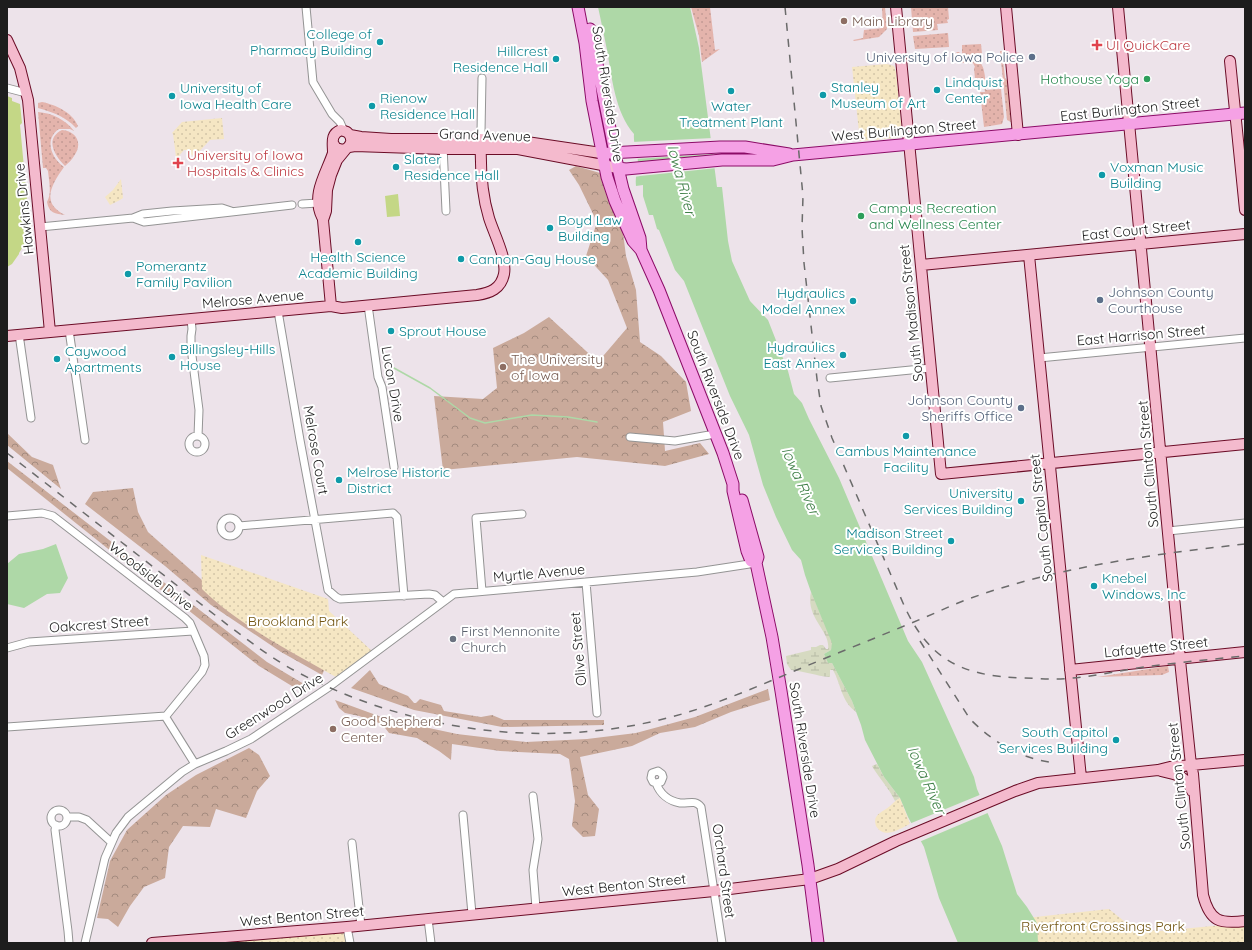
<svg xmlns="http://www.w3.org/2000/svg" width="1252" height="950" font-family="Quicksand,sans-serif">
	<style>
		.grass { fill: url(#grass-dots) }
		.forest { fill: url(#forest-crowns) }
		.wetland { fill: url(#wetland-marsh) }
		.park { fill: url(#park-dots) }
		.pitch { fill: #c4d786 }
		.water { fill: #aed8a7 }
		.pier { fill: #ede3ea }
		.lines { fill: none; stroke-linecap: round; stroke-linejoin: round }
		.stream { stroke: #aed8a7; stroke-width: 1.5 }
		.street-casing { stroke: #949494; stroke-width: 9 }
		.secondary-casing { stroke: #6b0c26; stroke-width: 12 }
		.primary-casing { stroke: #8b0b66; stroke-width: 13 }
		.street { stroke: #fff; stroke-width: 7 }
		.secondary { stroke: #f4bacd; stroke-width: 10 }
		.primary { stroke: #f5a1e5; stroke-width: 11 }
		.rail { stroke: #6b6b6b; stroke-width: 1.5; stroke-dasharray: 8 8; stroke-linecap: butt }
		.education-dot { fill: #8d6e63; stroke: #fff; stroke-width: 1.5 }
		.culture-dot { fill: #0f9aa8; stroke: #fff; stroke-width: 1.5 }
		.health-dot { fill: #e0444e; stroke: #fff; stroke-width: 1.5 }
		.service-dot { fill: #5c6f8a; stroke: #fff; stroke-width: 1.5 }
		.leisure-dot { fill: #2e9e5b; stroke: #fff; stroke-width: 1.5 }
		.worship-dot { fill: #6b7280; stroke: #fff; stroke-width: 1.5 }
		.labels { text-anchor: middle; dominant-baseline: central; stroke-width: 4; stroke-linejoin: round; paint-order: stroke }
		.education-label { font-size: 14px; fill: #785e54; stroke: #fff; text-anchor: start }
		.culture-label { font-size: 14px; fill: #0d838f; stroke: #fff; text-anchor: start }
		.health-label { font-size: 14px; fill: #be3a42; stroke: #fff; text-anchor: start }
		.service-label { font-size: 14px; fill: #4e5e75; stroke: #fff; text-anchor: end }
		.leisure-label { font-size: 14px; fill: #27864d; stroke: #fff; text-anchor: end }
		.street-label { font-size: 14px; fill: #1d1d1d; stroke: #fff }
		.park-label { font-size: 14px; fill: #735613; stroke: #fff }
		.worship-label { font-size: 14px; fill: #5b616d; stroke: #fff; text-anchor: start }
		.water-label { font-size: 15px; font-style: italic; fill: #408048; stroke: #fff }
	</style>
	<defs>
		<pattern id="grass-dots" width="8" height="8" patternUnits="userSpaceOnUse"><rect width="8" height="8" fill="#e4b4ac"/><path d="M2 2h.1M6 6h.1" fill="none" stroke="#c39a94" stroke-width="1.8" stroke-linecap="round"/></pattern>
		<pattern id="forest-crowns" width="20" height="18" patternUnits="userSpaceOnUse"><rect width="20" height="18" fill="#caaa9b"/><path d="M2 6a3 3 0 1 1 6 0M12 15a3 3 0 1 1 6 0" fill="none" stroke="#a38a7e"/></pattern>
		<pattern id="wetland-marsh" width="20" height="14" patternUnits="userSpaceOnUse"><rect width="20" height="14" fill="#d6dac1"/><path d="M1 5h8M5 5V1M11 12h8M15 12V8" fill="none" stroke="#b7bba5"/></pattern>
		<pattern id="park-dots" width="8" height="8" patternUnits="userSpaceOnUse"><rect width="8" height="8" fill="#f5e6c3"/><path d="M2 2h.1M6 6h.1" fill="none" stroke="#d2c5a7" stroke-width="1.8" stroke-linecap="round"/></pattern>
	</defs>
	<rect width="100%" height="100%" fill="#ede3ea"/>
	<path class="grass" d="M691,7H710L715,50L720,49L702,62L699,36Z
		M885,7L887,29L879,37L854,41L853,40L863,38L864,30L883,28L882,8Z
		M911,7H948L949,19L947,20L948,23L937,24L938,30L913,32Z
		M948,33L949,47L915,49L913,36Z
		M981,44L983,63L981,59L975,56L966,57L962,53V45Z
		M1000,51H1002L1005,78L1008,81L1011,122L1007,120Z
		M956,52H959L964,58L969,59L974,58C986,62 985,79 986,90L1001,89L1004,117L1002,124L984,127L980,92H985L983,79H975L974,68L975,67L973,63H963L961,61L960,56Z
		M42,102C56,105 72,112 78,126L76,128C65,116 52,112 38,108V103Z
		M38,112C52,113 66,120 74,131L70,129H59C44,139 51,158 64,167C52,184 40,203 65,215C55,214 49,213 47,202C52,193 49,181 48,171L46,168H43Z
		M62,130C77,131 83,144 74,156C72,160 68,163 65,166C55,156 44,139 62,130Z
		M1168,666L1169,672L1162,675L1097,677Z"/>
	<path class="forest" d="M576,166L600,173L622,225L626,256L636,290L640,342L661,356L686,382L691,411L663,422L665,451L700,443L709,454L665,466L577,457L443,470L434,396L483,399L497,388L493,348L524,333L549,317L598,362L627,328L608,280L586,256L597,222L579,185L569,170Z
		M7,433L32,457L53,465L61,489L7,445Z
		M7,461L267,662L309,687L305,694L259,666L183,606L147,580L7,468Z
		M133,488L138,512L148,532L211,588L329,660L322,675L281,652L211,605L165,566L85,504L93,492Z
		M370,670L379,684L408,696L414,703H416L420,699L441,705L444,711L481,717L492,715L504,720H604V725L502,727L414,710L351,688Z
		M768,689L770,700L731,712L695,727L660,733L632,746L580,757L588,795L599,809L595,836L583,837L572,826L575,801L569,759L560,754L500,751L452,744L451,760L439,751L417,738L389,733L382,724L359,716L345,713L339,708L335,700L387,719L457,734L526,742L587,739L636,733L695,717Z
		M249,748L259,755L270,776L257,791L246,818L216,809L210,827L183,826L169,847L165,878L144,887L130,906L118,927L108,919L97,918L110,861L127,830L166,795L196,775Z"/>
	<path class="wetland" d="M811,592L833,643L831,650L824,654L828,663H832L852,701L856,712C841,701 841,684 833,670H830V677C816,676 804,671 791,670L787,664L786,656L811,650V647H816L820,645H823L826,649H828C831,631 805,618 811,592Z
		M877,764L884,777L900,798L895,801C889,788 879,778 872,766Z"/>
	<path class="park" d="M887,64L894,66L896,72L902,133L900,137L895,138L860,141L852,67Z
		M222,118L224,139L210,140L196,155L193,156L186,150H184L178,157H176L173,134L172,133L182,122Z
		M121,179L123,198L120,200L110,205L105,197L113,190Z
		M201,555L328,599L329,611L373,652L336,677C291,652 239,625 202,589Z
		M900,798L910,824C899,829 885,840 876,826C872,814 882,813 890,806C893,803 895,801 900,798Z
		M1109,909L1124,921L1139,928L1159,931L1245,923V943H1029L1026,918Z
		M348,930L350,943H197Z"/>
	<path class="pitch" d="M7,96L12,98V101L20,104L22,123L20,125L28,211L30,213L32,232L19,253V254L12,264L7,267Z
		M398,194L400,216L387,217L385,196Z"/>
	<path class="water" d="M598,7H690L699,48L717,187H722L728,241L732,261L750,301L768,320L788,371L794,394L802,403L809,419L839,478L908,641L922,662L974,777L977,789L1002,846L1017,894L1027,907L1037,923L1038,943H958L939,898L924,847L908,817L900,798L884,777L865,740L861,725L852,701L832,663H828L824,654L831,650L832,643L811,592L805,575L801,560L792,550L776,517L763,485L749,435L730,396L684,281L675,270L659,230L657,229L653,215H649L643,196V185L636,186C635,178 637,171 638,163C638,153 633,145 634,134C615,112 612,78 607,50C604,35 601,21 598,7Z
		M56,544L68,578L60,593L47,594L24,608L7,604V564L19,554L43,549Z"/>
	<path class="pier" d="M713,138L715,154L635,159L632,142Z
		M715,156L717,168L640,176L634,177L636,163Z
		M982,794L990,812L919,842L909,824Z"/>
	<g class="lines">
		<path class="stream" d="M394,368L430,388L470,418L485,423L532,415L568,417L597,422"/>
		<g class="street-casing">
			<path id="street" d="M306,7L313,82L332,114L340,122L344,131
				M7,88L26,93
				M481,139V132L482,78
				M443,146L446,211
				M302,204L318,203
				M133,218L144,222L292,205
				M40,227L133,218L143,214L172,211L222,208L231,211
				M368,305L378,377L382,387L394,467
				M278,311L300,440L328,590L336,597L340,599L429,594L435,595L443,602
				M191,319L192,329L191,336V348L199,410L198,436
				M69,330L85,440
				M19,334L31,418
				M1039,358L1245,338
				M830,378L931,368
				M189 444a8 8 0 1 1 16 0a8 8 0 1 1-16 0Z
				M630,437L675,441L715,434
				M7,516L42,513L53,516L185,618L190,623L204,656L205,665L202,672L166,716L7,727
				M221 527a9 9 0 1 1 18 0a9 9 0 1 1-18 0Z
				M239,526L393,513L397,517L404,596
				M1168,531L1245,523
				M586,582L597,713
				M482,591L476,518L522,514
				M7,648L29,642L193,631
				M165,716L195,764
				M656,783L661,782L663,777L662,774L658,771L652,773L651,778L653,782L656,783C660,794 669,801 680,803C688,804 695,799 701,807L722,943
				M533,796L538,839L533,870L536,908
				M51 818a8 8 0 1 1 16 0a8 8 0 1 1-16 0Z
				M463,815L472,914
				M67,817H79L87,820L111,842
				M56,825L55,830L68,931L69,943
				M352,843L361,926
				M428,919L431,943
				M347,927L350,943
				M85,943L105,858L116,833L128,817L182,772L195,764L226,751L251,739L329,687L454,594L697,572L756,563"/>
		</g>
		<g class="secondary-casing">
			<path id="secondary" d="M896,7L941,474L1245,444
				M1006,7L1018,135
				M1118,7L1181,670L1191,765L1193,774L1203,895C1210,922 1220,924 1245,921
				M7,40L20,68L28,100L50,332
				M1230,61L1245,210
				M350,135L361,137L391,139H481L513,140L601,153
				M349,147L355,146L443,149H518L618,168
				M322,217C311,194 326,174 333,153C333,143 330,134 341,130L347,132C354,138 352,147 343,150L336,148L333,143
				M1029,255L1081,778
				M921,265L1245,234
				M331,306L323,220L326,211L327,190L331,175L337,160L346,149
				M7,336L331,306L342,308L477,295C490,293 501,289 504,274C507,258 494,234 489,218C481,192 480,166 481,139
				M1070,670L1245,652
				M1161,771C1176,775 1185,774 1192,791
				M152,943L347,927L714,891L810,879L838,869L896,841L1015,791L1038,783L1158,770L1170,767L1245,760"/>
		</g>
		<g class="primary-casing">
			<path id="primary" d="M578,7L585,43L592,101L607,177L615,201L633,241L641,250L659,290L723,453L733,484V491L747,551L751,561L756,563
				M590,29L618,168L623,189L640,238L641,250
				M609,153L720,147H745L789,154
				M618,168L626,169L722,160H773L793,155L1245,113
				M742,500L758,557L756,563L772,637L781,691L808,865L818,943"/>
		</g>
		<use href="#street" class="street"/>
		<use href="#secondary" class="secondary"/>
		<use href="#primary" class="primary"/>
		<path class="rail" d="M785,7L803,196L802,228L804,263L817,379L821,406L832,438L903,603C928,660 962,676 1022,678C1032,678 1043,679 1053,679C1086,679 1119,670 1152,666C1183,662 1214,659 1245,656
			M7,453L229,626C252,643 275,661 301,674C418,734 554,751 682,714C719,703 756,687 792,672C835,654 878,637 921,619C938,612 954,604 971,598C1058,567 1154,554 1245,544
			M920,641L970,719C992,741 1017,757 1049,762"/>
	</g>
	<g class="education-dot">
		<circle cx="844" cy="21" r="4"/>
		<circle cx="503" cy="367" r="4"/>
		<circle cx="333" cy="729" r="4"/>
	</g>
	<g class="culture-dot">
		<circle cx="380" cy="42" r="4"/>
		<circle cx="556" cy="59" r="4"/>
		<circle cx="937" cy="90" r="4"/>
		<circle cx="731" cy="91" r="4"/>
		<circle cx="823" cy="95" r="4"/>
		<circle cx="172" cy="96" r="4"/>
		<circle cx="372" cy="106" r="4"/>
		<circle cx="396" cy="167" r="4"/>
		<circle cx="1102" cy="175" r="4"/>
		<circle cx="550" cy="228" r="4"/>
		<circle cx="358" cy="242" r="4"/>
		<circle cx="461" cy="259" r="4"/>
		<circle cx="128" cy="274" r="4"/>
		<circle cx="853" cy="301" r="4"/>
		<circle cx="391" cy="331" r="4"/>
		<circle cx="843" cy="355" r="4"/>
		<circle cx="172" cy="357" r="4"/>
		<circle cx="57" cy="359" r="4"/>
		<circle cx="906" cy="436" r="4"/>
		<circle cx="339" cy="480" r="4"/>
		<circle cx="1021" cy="501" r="4"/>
		<circle cx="951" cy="541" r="4"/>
		<circle cx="1094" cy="586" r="4"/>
		<circle cx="1116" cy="740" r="4"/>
	</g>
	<g class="health-dot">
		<path d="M1095 39h4v4h4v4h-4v4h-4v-4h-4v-4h4z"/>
		<path d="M176 157h4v4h4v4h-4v4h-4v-4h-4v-4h4z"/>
	</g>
	<g class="service-dot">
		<circle cx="1032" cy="57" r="4"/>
		<circle cx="1100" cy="300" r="4"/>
		<circle cx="1021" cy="408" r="4"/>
	</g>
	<g class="leisure-dot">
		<circle cx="1147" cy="79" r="4"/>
		<circle cx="861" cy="216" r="4"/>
	</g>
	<circle class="worship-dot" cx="453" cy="639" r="4"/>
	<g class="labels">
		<g class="education-label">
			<text x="852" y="21">Main Library</text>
			<text x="511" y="359">The University<tspan x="511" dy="16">of Iowa</tspan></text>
			<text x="341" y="721">Good Shepherd<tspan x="341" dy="16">Center</tspan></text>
		</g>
		<g class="culture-label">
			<text x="372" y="34" text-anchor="end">College of<tspan x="372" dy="16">Pharmacy Building</tspan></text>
			<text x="548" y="51" text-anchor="end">Hillcrest<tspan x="548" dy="16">Residence Hall</tspan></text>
			<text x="945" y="82">Lindquist<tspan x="945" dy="16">Center</tspan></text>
			<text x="831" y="87">Stanley<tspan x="831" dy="16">Museum of Art</tspan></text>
			<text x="180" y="88">University of<tspan x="180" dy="16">Iowa Health Care</tspan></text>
			<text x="380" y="98">Rienow<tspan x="380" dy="16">Residence Hall</tspan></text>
			<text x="731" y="106" text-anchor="middle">Water<tspan x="731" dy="16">Treatment Plant</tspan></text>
			<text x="404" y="159">Slater<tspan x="404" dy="16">Residence Hall</tspan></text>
			<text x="1110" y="167">Voxman Music<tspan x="1110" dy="16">Building</tspan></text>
			<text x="558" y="220">Boyd Law<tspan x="558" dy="16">Building</tspan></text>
			<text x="358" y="257" text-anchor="middle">Health Science<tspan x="358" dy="16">Academic Building</tspan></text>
			<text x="469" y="259">Cannon-Gay House</text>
			<text x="136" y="266">Pomerantz<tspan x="136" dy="16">Family Pavilion</tspan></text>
			<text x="845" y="293" text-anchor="end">Hydraulics<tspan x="845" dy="16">Model Annex</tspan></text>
			<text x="399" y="331">Sprout House</text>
			<text x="835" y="347" text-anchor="end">Hydraulics<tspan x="835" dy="16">East Annex</tspan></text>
			<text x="180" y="349">Billingsley-Hills<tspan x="180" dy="16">House</tspan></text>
			<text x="65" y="351">Caywood<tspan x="65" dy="16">Apartments</tspan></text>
			<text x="906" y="451" text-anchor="middle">Cambus Maintenance<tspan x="906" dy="16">Facility</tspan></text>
			<text x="347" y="472">Melrose Historic<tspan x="347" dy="16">District</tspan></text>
			<text x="1013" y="493" text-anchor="end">University<tspan x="1013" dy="16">Services Building</tspan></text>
			<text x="943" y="533" text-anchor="end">Madison Street<tspan x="943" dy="16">Services Building</tspan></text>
			<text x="1102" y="578">Knebel<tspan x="1102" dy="16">Windows, Inc</tspan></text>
			<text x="1108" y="732" text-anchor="end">South Capitol<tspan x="1108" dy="16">Services Building</tspan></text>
		</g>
		<g class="health-label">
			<text x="1106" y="45">UI QuickCare</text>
			<text x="187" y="155">University of Iowa<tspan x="187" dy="16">Hospitals &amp; Clinics</tspan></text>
		</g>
		<g class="service-label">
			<text x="1024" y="57">University of Iowa Police</text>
			<text x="1108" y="292" text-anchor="start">Johnson County<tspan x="1108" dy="16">Courthouse</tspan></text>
			<text x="1013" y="400">Johnson County<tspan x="1013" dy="16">Sheriffs Office</tspan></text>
		</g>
		<g class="leisure-label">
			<text x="1139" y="79">Hothouse Yoga</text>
			<text x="869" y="208" text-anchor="start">Campus Recreation<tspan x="869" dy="16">and Wellness Center</tspan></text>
		</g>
		<g class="street-label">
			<text transform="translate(608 94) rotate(81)">South Riverside Drive</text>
			<text transform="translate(1130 109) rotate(-6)">East Burlington Street</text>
			<text transform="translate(904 130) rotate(-5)">West Burlington Street</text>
			<text transform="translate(485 135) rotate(2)">Grand Avenue</text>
			<text transform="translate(24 209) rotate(-96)">Hawkins Drive</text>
			<text transform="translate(1136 230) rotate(-6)">East Court Street</text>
			<text transform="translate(253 299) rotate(-5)">Melrose Avenue</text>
			<text transform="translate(911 313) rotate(-96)">South Madison Street</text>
			<text transform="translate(1141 335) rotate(-5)">East Harrison Street</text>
			<text transform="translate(393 384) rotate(80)">Lucon Drive</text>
			<text transform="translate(716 395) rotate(69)">South Riverside Drive</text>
			<text transform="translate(316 450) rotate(80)">Melrose Court</text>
			<text transform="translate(1148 464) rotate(-95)">South Clinton Street</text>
			<text transform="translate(1041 518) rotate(-96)">South Capitol Street</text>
			<text transform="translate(539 573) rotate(-5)">Myrtle Avenue</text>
			<text transform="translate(151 576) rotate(38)">Woodside Drive</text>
			<text transform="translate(99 624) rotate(-4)">Oakcrest Street</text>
			<text transform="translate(1156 647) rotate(-6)">Lafayette Street</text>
			<text transform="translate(578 649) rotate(-95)">Olive Street</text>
			<text transform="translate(274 706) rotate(-32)">Greenwood Drive</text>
			<text transform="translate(805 750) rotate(81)">South Riverside Drive</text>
			<text transform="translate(1179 786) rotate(-96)">South Clinton Street</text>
			<text transform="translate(724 871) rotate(82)">Orchard Street</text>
			<text transform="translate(624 885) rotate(-6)">West Benton Street</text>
			<text transform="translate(302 916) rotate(-5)">West Benton Street</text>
		</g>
		<g class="park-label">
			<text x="298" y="621">Brookland Park</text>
			<text x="1103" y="926">Riverfront Crossings Park</text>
		</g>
		<g class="worship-label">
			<text x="461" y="631">First Mennonite<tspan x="461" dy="16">Church</tspan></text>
		</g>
		<g class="water-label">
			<text transform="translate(682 180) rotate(75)">Iowa River</text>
			<text transform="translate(801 481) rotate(66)">Iowa River</text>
			<text transform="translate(927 780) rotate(66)">Iowa River</text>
		</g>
	</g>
	<rect width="1252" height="950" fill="none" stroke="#1d1d1d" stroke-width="16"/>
</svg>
